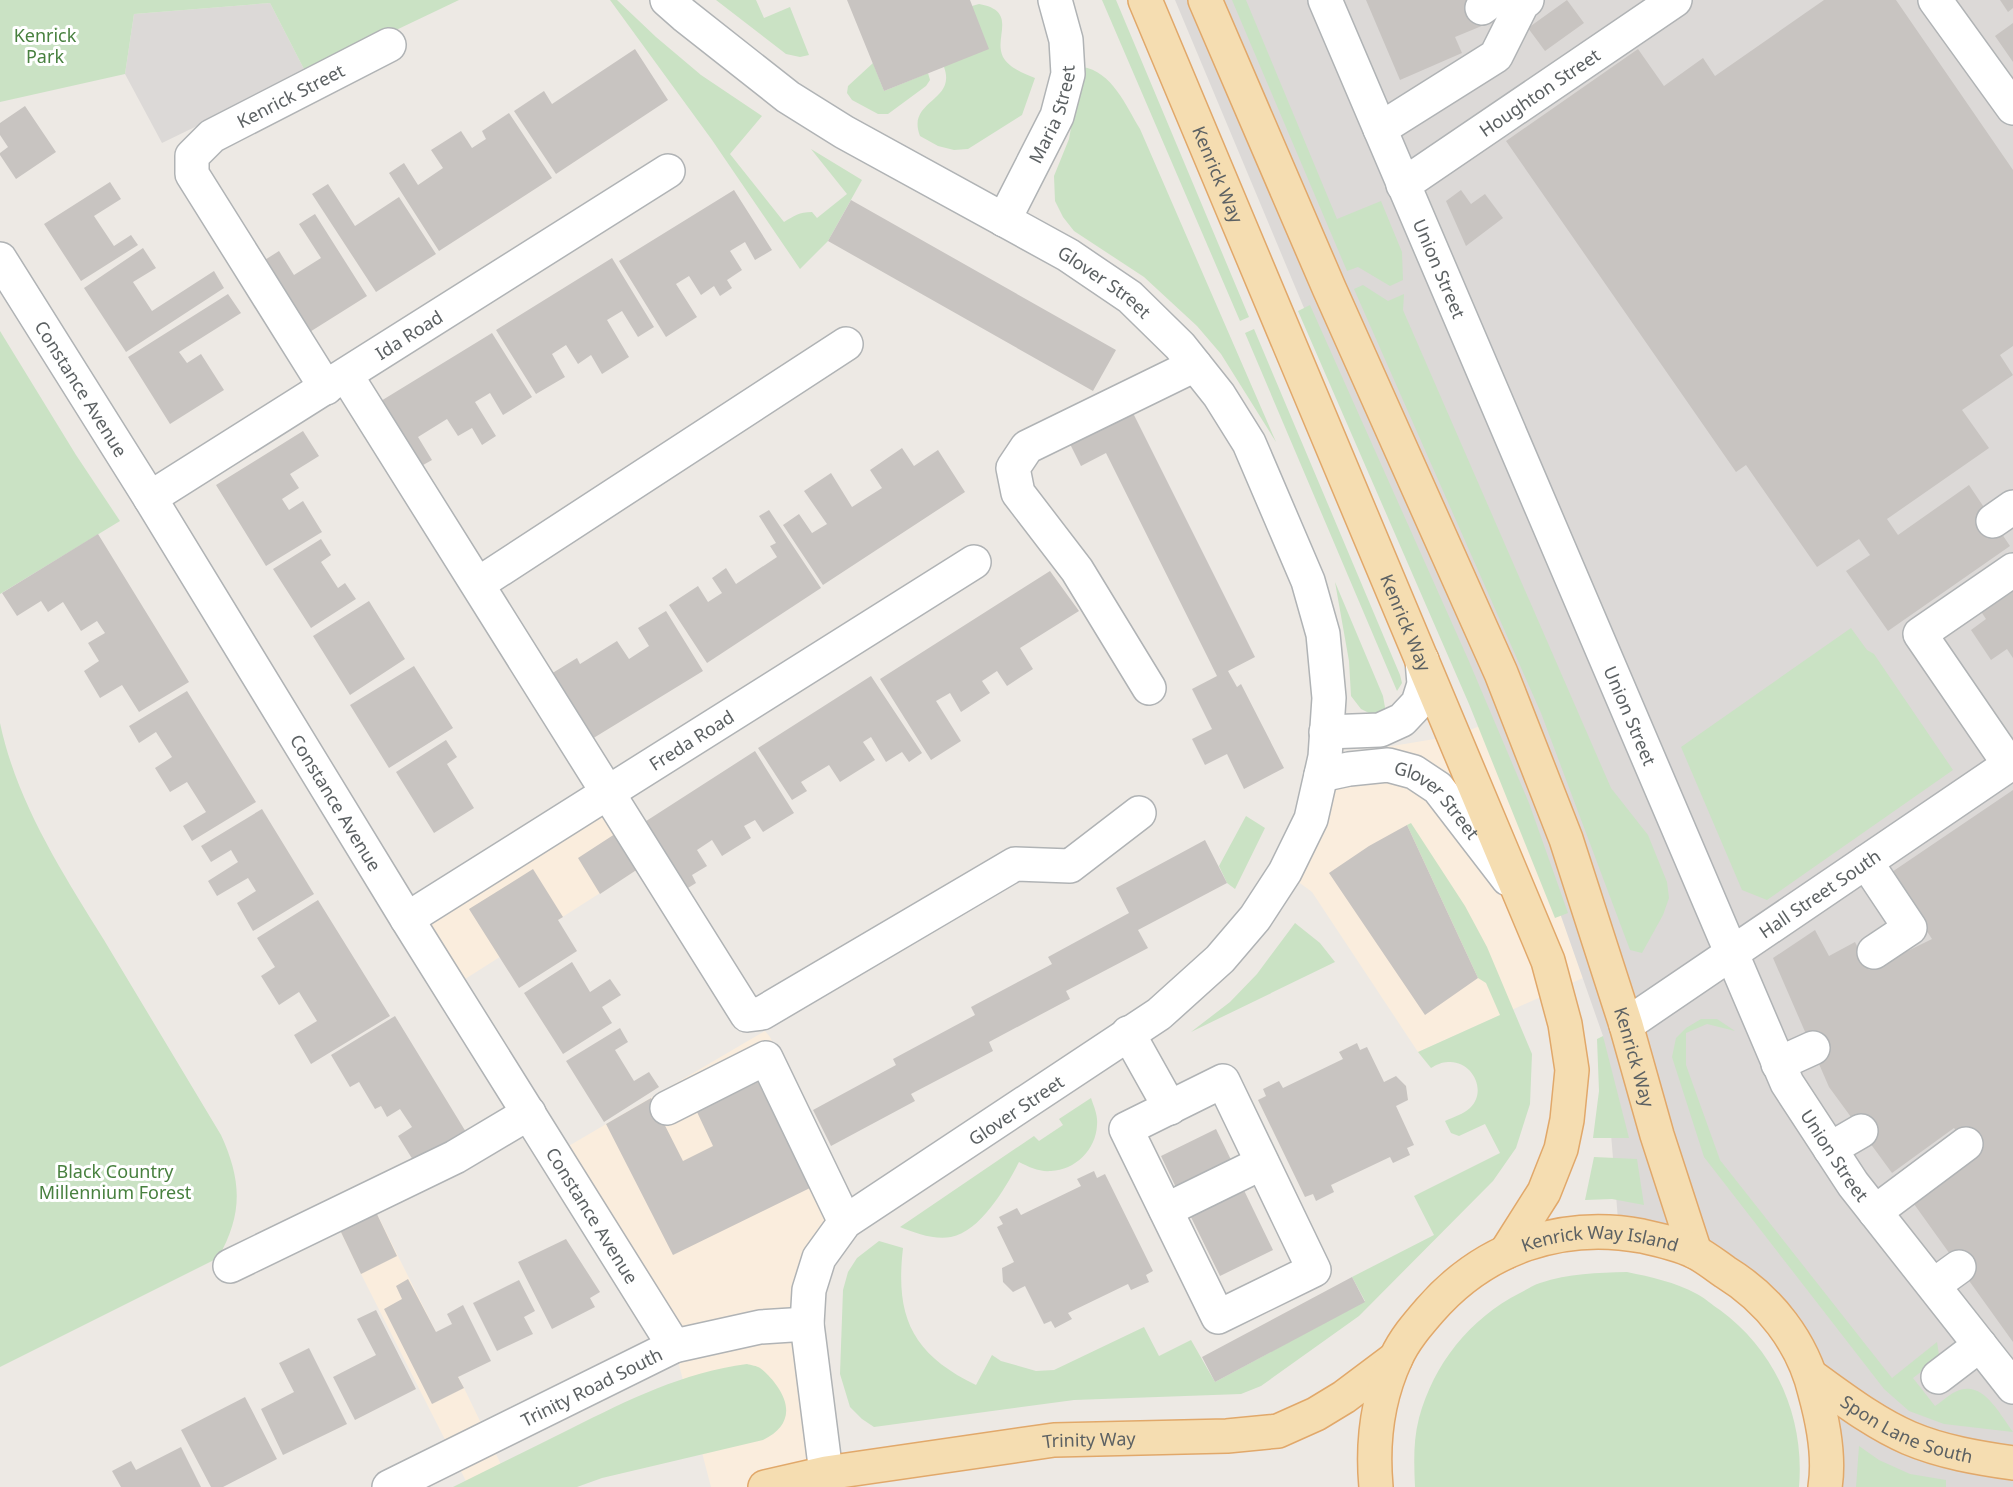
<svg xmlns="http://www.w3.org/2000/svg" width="2013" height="1487" font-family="'Noto Sans',sans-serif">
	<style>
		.commercial { fill: #faeddd }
		.industrial { fill: #dcd9d7 }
		.green { fill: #cae2c4 }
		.building { fill: #c8c4c1 }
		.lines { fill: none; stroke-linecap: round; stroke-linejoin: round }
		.minor-casing { stroke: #b0b3b5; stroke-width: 36 }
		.major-casing { stroke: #e1a86a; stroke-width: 36 }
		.minor { stroke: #fff; stroke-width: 33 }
		.major { stroke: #f5ddb1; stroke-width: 33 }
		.labels { text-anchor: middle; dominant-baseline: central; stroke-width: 6; stroke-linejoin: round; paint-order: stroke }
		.park-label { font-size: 18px; fill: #48803f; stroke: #fff }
		.street-label { font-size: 18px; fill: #5c6163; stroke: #fff }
	</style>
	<rect width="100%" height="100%" fill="#ede9e4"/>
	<path class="commercial" d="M1483,725L1561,916L1583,978L1418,1052L1312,892L1285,872L1325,757L1453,736Z
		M598,799L641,867L451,988L407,919Z
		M765,1031L770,1037L841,1180L819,1258L828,1487H711L674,1346L555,1154Z
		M375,1210L464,1388L512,1487H469L361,1274L339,1228Z"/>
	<path class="industrial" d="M1175,0H2013V1487H1825V1430L1746,1285L1619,1232L1603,1036L1561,916L1401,526L1304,308Z
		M270,3L306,73L162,143L125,74L134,14Z"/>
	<path class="green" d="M0,0H459L306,73L270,3L134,14L125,74L0,102Z
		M610,0H617L656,37L701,75L762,116L730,154L784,222C794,216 799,212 812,212L817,218L847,194L811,149L862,180L828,241L800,269L712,140Z
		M716,0H756L764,18L790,7L809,55L800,57L786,54Z
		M1102,0H1116L1249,317L1240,321Z
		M1232,0H1246L1337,219L1381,201L1402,252L1403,280L1390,286L1358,267L1347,271Z
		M979,4C1019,11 993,37 1003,57C1009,68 1025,74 1035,78L1022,115L968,149L954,150L938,146L920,136C906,100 957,102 944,67L972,6Z
		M873,63L884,91L928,73L930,80L926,86L888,114H878L852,100L847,93L848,86Z
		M1082,67C1112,71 1126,106 1140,129L1276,442L1221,354L1197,326L1144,277L1074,231L1063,217L1055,201L1054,176L1069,139Z
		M1363,285L1388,301L1404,294L1403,310L1611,788L1648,835L1667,882L1669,898L1663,915L1642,953L1630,950L1541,713L1354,289Z
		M1310,305L1468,659L1529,803L1568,913L1555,918L1469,704L1298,311Z
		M1254,329L1400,675L1402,683L1397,691L1245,333Z
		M0,331L76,455L120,521L0,594Z
		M1335,582L1383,696L1386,713H1369L1361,709L1351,696L1349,661Z
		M1851,628L1867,650L1874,654L1953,770L1767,900L1742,890L1681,747Z
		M0,723C17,803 62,872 104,940C143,1005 182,1070 221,1135C242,1181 243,1214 218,1258L0,1367Z
		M1246,816L1265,828L1235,889L1227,883L1219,866Z
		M1411,823L1465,906L1487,947L1532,1054L1530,1104L1516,1148L1493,1181L1359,1316L1261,1386L1241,1394L1074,1400L874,1427L862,1419L850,1407L840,1374L843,1290L848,1272L857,1258L879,1241L903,1248C895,1317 912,1354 976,1385L992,1355L1001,1361L1036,1371L1054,1370L1144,1327L1159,1356L1191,1340L1215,1382L1365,1301L1352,1277L1434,1235L1414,1196L1500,1153L1485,1124L1459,1136L1451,1133L1445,1121C1453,1117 1464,1114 1470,1108C1488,1091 1472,1060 1448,1062C1442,1062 1436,1065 1431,1068L1418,1052L1500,1015L1486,983L1478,978L1407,825Z
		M1295,923L1320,943L1335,962L1191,1032L1230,1002L1257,974Z
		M1701,1019H1717L1735,1031L1707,1024L1686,1033V1065L1720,1160L1892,1378L1937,1342L1939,1355L1930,1365L1913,1378L1935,1406C1942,1402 1948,1395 1955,1392C1982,1378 1999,1413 2013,1432L1944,1424L1909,1411L1884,1389L1704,1157L1672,1057L1676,1038L1686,1028Z
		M1603,1036L1629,1138H1593L1599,1091L1597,1039Z
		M1091,1098C1094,1107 1098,1115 1097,1125C1096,1150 1075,1170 1051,1171C1039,1172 1029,1167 1019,1162C1006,1187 981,1231 951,1237C934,1240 915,1233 900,1227L1034,1136L1039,1141L1063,1125L1059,1119Z
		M1594,1157L1637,1159L1644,1205L1612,1199L1585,1200Z
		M1627,1272C1651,1277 1675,1282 1697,1294C1705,1298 1712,1305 1720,1310C1776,1351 1805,1418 1799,1487H1415C1414,1464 1413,1441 1419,1418C1434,1364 1469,1319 1520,1293C1526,1290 1533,1285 1540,1283C1569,1273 1597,1273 1627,1272Z
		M747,1364C751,1365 757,1366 760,1368C766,1372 773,1380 777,1386C793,1409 788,1428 763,1440L602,1478L577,1487H453C493,1467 532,1448 572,1428C628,1400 684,1372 747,1364Z
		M1859,1446L1879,1460L1910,1474L1946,1480V1487H1856Z"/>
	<path class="building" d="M847,0H970L989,49L884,91Z
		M1366,0H1478L1489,23L1455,37L1462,53L1400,80Z
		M1567,0L1584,23L1545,51L1528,28Z
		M1824,0H1896L2013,170V346L2000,355L2013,375L1962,410L1989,448L1887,519L1898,535L1969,485L2010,546L1888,631L1846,571L1870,555L1859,539L1817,567L1746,465L1736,472L1506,141L1638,49L1664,86L1703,58L1715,76Z
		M2000,0H2013V8L2008,12Z
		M2013,23V62L1995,36Z
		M635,49L668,100L556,174L514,111L544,91L552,104Z
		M25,106L56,152L16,179L0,155V153L8,147L0,135V123Z
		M509,113L552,178L439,251L389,173L404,163L418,185L443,168L431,150L461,131L472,148L486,139L482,131Z
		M110,182L121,199L94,216L114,246L131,235L138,245L81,281L44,224Z
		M328,184L355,226L399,197L436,254L376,292L312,194Z
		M734,190L772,250L755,260L745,242L730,251L742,270L727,280L732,288L720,296L714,286L701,295L689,276L676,284L697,317L666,337L619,261Z
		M1461,190L1471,204L1485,194L1503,218L1466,246L1446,201Z
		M851,200L1116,350L1093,391L828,241Z
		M315,214L367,296L305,335L260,263L279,251L294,275L321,258L299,224Z
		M143,248L156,268L133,282L152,311L214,271L224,288L126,352L84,288Z
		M612,258L654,327L638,337L622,311L607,320L629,357L602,374L591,355L578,364L566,345L552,354L565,377L536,394L496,330Z
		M228,294L241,313L179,352L187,363L201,354L224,390L170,424L128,357Z
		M492,333L532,397L503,415L490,393L475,402L496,436L482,445L472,428L458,436L447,419L418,437L432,460L416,469L376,404Z
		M1131,409L1255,657L1228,671L1237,687L1241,684L1284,768L1244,789L1227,754L1205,765L1192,739L1212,729L1192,689L1217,676L1106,453L1081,466L1068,440Z
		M303,431L319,456L290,474L299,488L282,499L289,510L303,501L322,532L266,566L216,485Z
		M902,448L914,466L938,450L965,492L823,585L783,525L799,514L812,533L827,524L804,491L831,473L852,507L882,488L870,470Z
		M769,510L821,588L707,663L669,605L698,586L708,602L722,593L712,578L726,568L736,584L777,557L770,546L776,543L759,516Z
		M98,534L189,682L139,712L122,685L100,698L84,671L99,661L88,643L105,633L97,621L81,631L63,602L48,612L41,601L17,616L2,593Z
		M321,539L331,555L321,562L338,588L345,583L356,599L311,628L273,569Z
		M1050,571L1079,611L1020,648L1033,669L1007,686L997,671L982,681L990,693L961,712L950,693L936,701L961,741L931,760L880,679Z
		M2013,583V658L2007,649L1991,660L1971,630L1986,619L1978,607Z
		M369,601L405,659L350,695L313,636Z
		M666,611L703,671L587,742L546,677L577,658L580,664L617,641L629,659L649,646L638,628Z
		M414,666L453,728L389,768L350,705Z
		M871,676L922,753L909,762L902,752L886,762L871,737L863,742L875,760L840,782L829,765L801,782L807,791L792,800L758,748Z
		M187,691L256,802L192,841L183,826L206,812L187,782L170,792L155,768L172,757L156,732L139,743L129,726Z
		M446,740L457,757L447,764L474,808L434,833L396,772Z
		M755,751L794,813L763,832L755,820L744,826L751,838L722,856L712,840L697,850L707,866L692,875L696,883L683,891L640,825Z
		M2013,790V1342L1914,1204L1976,1157L1954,1128L1892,1173L1829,1087L1773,958L1815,930L1829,956L1855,942L1869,970L1932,939L1889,874Z
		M262,809L314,894L253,931L237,903L256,891L248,878L217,896L208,881L238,862L231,850L211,862L201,846Z
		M1407,825L1478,978L1425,1015L1329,873L1369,846Z
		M618,832L641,867L600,894L578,858Z
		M1205,840L1227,883L1138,930L1148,948L1066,991L1070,999L989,1042L993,1051L911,1094L915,1101L831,1146L813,1110L896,1065L893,1059L975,1015L971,1007L1052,964L1048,957L1129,913L1116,888Z
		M533,869L563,917L558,920L577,951L519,988L469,909Z
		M318,900L390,1016L311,1064L294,1035L317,1021L299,992L279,1005L261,976L275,967L257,938Z
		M572,962L590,992L610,979L621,995L602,1007L612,1023L563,1054L524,993Z
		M395,1016L469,1137L418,1168L398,1136L412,1127L400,1109L387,1117L381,1106L375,1109L359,1082L350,1087L331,1055Z
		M620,1028L628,1042L615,1050L634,1081L649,1072L659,1087L604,1122L566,1061Z
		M1357,1043L1360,1050L1367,1047L1384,1082L1396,1076L1406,1086L1408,1100L1396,1106L1414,1145L1407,1148L1410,1155L1393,1163L1390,1157L1331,1185L1334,1192L1316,1201L1313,1194L1305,1197L1258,1100L1266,1096L1263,1089L1279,1081L1283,1088L1343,1059L1339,1052Z
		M758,1082L810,1188L673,1255L606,1124L651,1098L683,1161L713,1146L697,1112Z
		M1216,1129L1235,1168L1180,1196L1161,1156Z
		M1094,1171L1097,1178L1105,1174L1153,1271L1146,1275L1149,1282L1131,1290L1128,1284L1068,1313L1072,1319L1055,1328L1051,1321L1044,1324L1025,1286L1013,1292L1003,1282L1002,1268L1014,1262L997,1227L1003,1224L999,1217L1017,1208L1021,1215L1081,1186L1077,1179Z
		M1239,1180L1273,1250L1220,1276L1185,1205Z
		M375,1210L397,1256L361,1274L339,1228Z
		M566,1239L600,1292L590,1298L595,1307L552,1329L518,1262Z
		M1352,1277L1365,1302L1215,1382L1202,1357Z
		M408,1279L436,1332L452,1324L447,1314L463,1305L491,1361L458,1377L464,1388L432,1404L384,1309L402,1299L396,1286Z
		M519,1280L535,1311L524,1317L533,1334L497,1351L473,1303Z
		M376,1310L416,1389L355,1420L333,1377L376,1355L357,1319Z
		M309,1348L347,1424L283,1455L261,1409L294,1392L279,1363Z
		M245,1397L277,1459L223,1487H211L181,1430Z
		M181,1447L201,1487H121L112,1471L131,1461L136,1470Z"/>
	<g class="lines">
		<g class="minor-casing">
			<g id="minor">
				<path id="s1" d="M667,0L684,15L788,97L844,132L1068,255L1130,297L1180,346L1219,395L1249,443L1308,581L1323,634L1329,698L1325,757L1311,819L1285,872L1255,918L1220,959L1159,1014L845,1222L819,1258L809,1290L807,1324L826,1473"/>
				<path id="s2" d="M1325,0L1787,1083L1853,1184L2013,1387"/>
				<path d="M1935,0L2013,108"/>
				<path d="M1482,8L1493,0"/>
				<path d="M1380,129L1496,56L1522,4L1527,0"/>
				<path id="s3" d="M1403,185L1675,0"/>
				<path id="s4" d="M1004,220L1057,116L1068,74L1066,40L1055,0"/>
				<path id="s5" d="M0,259L150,498L407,919L674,1346"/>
				<path d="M346,375L747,1015L762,1013L1015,864L1070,866L1139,813"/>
				<path id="s6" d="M326,388L192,174V156L212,136L389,45"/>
				<path id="s7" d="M150,498L668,171"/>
				<path d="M1993,521L2013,507"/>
				<path d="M478,584L846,344"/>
				<path d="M1149,688L1077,570L1018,493L1013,468L1027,447L1195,365"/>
				<path d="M1326,732L1380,730L1402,720L1418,703L1424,684L1422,660"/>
				<path d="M2009,764L1920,634L2013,570"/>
				<path id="s8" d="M1321,775L1349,769L1388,765L1414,772L1438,788L1508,879"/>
				<path d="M1866,862L1910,928L1874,952"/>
				<path id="s9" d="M407,919L974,562"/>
				<path id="s10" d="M1626,1025L2013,762"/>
				<path d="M1128,1033L1170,1108"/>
				<path d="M1778,1064L1813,1048"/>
				<path d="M1223,1081L1314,1270L1218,1317L1126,1129Z"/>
				<path d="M667,1108L766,1058L845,1222"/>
				<path d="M1830,1149L1861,1131"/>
				<path d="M1166,1210L1262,1163"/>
				<path d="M1875,1212L1966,1144"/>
				<path d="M230,1266L455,1157L529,1113"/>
				<path d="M1934,1285L1959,1267"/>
				<path d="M1938,1377L1980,1345"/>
				<path id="s11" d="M389,1487L674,1346L760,1327L807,1324"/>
			</g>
		</g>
		<g class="major-casing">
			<g id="major">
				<path id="s12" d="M1145,0L1548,961L1565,1024L1572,1070L1567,1120L1561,1149L1544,1192L1506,1252"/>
				<path id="s13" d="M1205,0L1329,288L1501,673L1566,839L1626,1025L1657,1135L1695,1252"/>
				<path id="s14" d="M1811,1376C1842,1398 1874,1423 1909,1438C1942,1452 1978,1458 2013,1463"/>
				<path id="s15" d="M765,1487L826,1473L1054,1440L1227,1436L1278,1431L1316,1414L1344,1397L1396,1358"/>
				<path id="s16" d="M1376,1487C1372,1443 1377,1399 1396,1358C1404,1340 1417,1325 1430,1310C1484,1248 1561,1221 1642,1236C1660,1240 1678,1244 1695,1252C1705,1257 1715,1265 1725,1272C1769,1299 1803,1342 1815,1393C1823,1422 1830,1456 1825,1487"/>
			</g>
		</g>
		<use href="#minor" class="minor"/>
		<use href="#major" class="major"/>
	</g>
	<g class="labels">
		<g class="park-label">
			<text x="45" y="35">Kenrick<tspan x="45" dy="21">Park</tspan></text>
			<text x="115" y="1171">Black Country<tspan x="115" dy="21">Millennium Forest</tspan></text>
		</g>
		<g class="street-label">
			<text stroke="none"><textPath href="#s3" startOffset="165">Houghton Street</textPath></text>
			<text stroke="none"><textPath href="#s6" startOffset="387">Kenrick Street</textPath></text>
			<text stroke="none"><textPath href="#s4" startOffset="117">Maria Street</textPath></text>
			<text stroke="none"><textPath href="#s12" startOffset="189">Kenrick Way</textPath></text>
			<text stroke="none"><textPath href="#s2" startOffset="292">Union Street</textPath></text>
			<text stroke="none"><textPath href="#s1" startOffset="522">Glover Street</textPath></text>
			<text stroke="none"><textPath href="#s7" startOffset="306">Ida Road</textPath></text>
			<text stroke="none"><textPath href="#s5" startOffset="153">Constance Avenue</textPath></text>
			<text stroke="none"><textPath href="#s12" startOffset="675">Kenrick Way</textPath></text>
			<text stroke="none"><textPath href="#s2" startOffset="778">Union Street</textPath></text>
			<text stroke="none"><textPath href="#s9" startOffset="336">Freda Road</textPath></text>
			<text stroke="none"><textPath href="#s5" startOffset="639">Constance Avenue</textPath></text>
			<text stroke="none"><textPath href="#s8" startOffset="130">Glover Street</textPath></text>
			<text stroke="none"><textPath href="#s10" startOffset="234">Hall Street South</textPath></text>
			<text stroke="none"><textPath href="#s13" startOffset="1142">Kenrick Way</textPath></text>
			<text transform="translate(1016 1110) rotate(-34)">Glover Street</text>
			<text stroke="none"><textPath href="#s2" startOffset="1264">Union Street</textPath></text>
			<text stroke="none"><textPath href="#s5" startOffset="1125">Constance Avenue</textPath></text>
			<text stroke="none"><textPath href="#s16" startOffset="384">Kenrick Way Island</textPath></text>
			<text stroke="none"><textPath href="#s11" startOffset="226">Trinity Road South</textPath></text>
			<text stroke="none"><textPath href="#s14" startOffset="111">Spon Lane South</textPath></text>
			<text stroke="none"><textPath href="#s15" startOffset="328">Trinity Way</textPath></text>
		</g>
	</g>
</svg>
